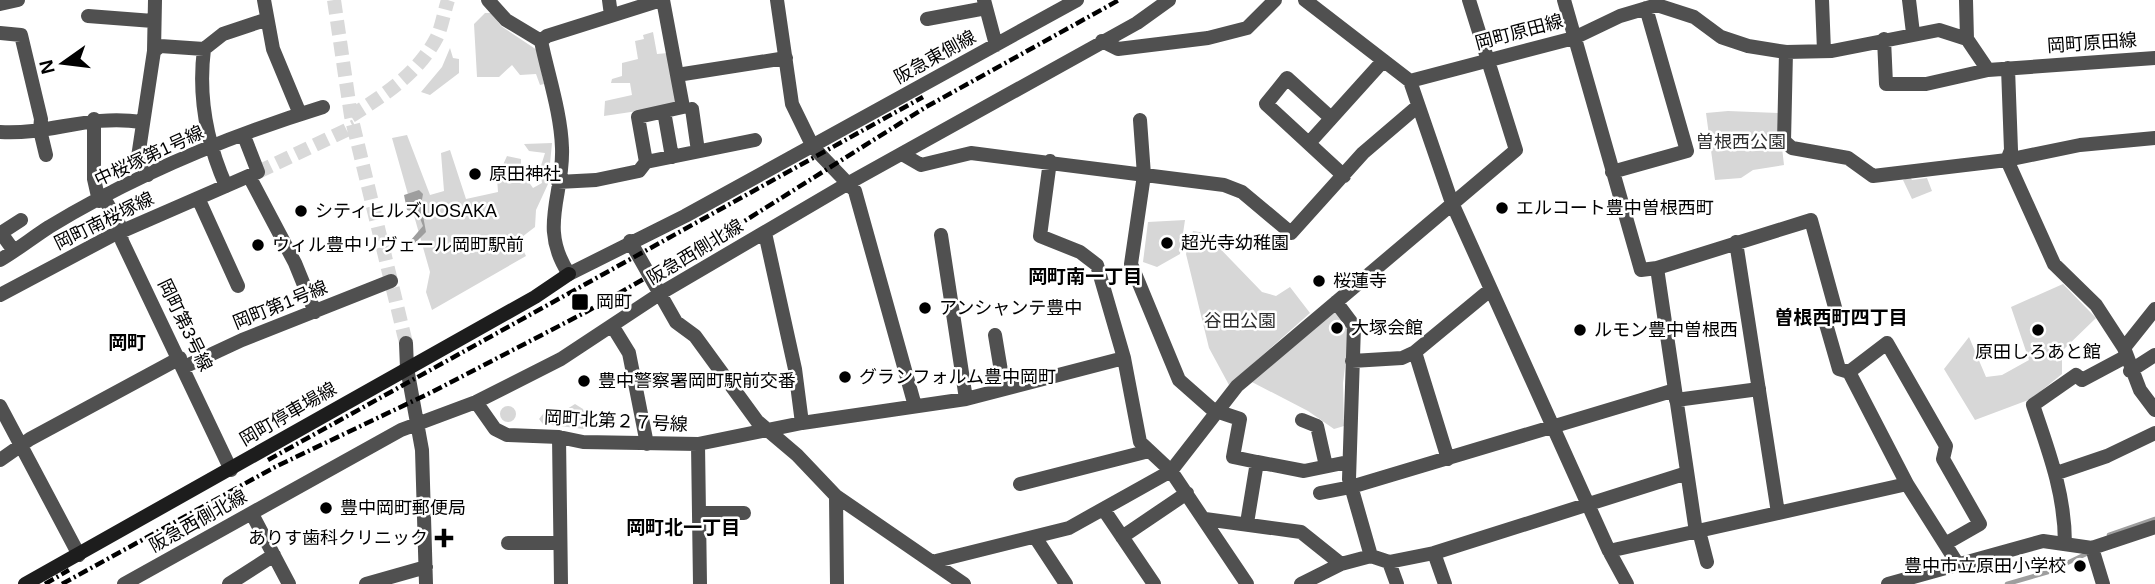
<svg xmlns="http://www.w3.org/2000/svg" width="2155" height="584" font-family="Helvetica,'Noto Sans JP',sans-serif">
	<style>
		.green { fill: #d7d7d7 }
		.water { fill: #9e9e9e }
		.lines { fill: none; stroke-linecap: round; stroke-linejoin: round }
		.stream { stroke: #9e9e9e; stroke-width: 4.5 }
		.street-tunnel { stroke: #d9d9d9; stroke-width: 14; stroke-dasharray: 14 7; stroke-linecap: butt }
		.street { stroke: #505050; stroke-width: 14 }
		.secondary { stroke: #1d1d1d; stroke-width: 14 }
		.rail { stroke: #000; stroke-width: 4.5; stroke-dasharray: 10 3.5 2 3.5; stroke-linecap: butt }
		.poi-dot { fill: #000; stroke: #fff; stroke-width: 2.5 }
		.labels { text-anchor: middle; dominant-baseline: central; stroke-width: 5; stroke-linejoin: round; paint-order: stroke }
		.street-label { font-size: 18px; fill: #000; stroke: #fff }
		.park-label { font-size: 18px; fill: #2e2e2e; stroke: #fff }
		.poi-label { font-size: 18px; fill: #000; stroke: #fff; text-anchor: start }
		.neighbourhood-label { font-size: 19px; font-weight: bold; fill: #000; stroke: #fff }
	</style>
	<rect width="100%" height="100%" fill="#fff"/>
	<path class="green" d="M485,13H491L501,26L537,50L544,84L540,85L536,74L520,75L512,65L499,77H477L474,24Z
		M653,32L657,54L668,53L678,105L604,116L605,101L632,95L630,83H611L612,79L622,76V63L638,59L635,41L644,39L643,35Z
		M450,48L453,58L459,59V73L430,95L421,92L442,67Z
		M1728,111L1778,113L1784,165L1753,170L1741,178L1715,180L1706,113Z
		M407,135L430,195L444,191L441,153L450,150L466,199L498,192L497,178L507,156L521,159V171L533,188L542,183L540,169L545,153L529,151L524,144L552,143L548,184L536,210L535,227L518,240L526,256L432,310L426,292L430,272L392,138Z
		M1910,177L1912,180L1927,178L1932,191L1912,199L1903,180Z
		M1185,220L1180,254L1157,267L1143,262L1148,222Z
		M1193,231L1205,233L1262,292L1276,296L1290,287L1310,313L1229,385L1209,348L1186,254Z
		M2063,284L2096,318L2062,351V374L2031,399L1975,420L1944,369L1969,337L1986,377L2002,375L2029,360L2011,307Z
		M1336,309L1350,327L1343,383L1344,426L1334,429L1308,411L1250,381Z
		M575,404L583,409L588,424L584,429L543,424L539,419L547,409L559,414Z
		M500 414a8 8 0 1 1 16 0a8 8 0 1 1-16 0Z"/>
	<path class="water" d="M419,190L423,194L421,205L426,232L413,245L411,240L423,226L418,213L407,210L404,195Z"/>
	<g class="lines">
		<path class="stream" d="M2109,535L2155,519
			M2007,584L2048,572L2086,554"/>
		<path class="street-tunnel" d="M334,0L351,116L406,343
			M351,116C384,95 418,74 437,37C442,26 444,12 448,0
			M258,172L355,126"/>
		<path class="street" d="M264,0L273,49L300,114
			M488,0L506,20L541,41
			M609,0L611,15
			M777,0L792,104L813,147L855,191L915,406
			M984,0L996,45
			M1305,0L1410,81L1574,38L1620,16L1657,5L1694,17L1721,37L1748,46L1786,52L1832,51L1939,30L1967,39L1988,70
			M1564,0L1641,270L1657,268L1811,220L1836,311L1826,324L1839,369L1849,372L1907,484L1957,563
			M1822,0L1824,51
			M1909,0L1913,33
			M1966,0L1967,39
			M0,4L18,0
			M88,16L153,21
			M927,19L986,8
			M0,33L21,35L41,119L40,130L46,155
			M1884,39L1886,84H1926L1988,70L2155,58
			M541,41C548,75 561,113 562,148C564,196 538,227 569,274L685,216L1077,0
			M541,41L547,36L661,0
			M1102,41L1118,49L1208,38L1247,28L1275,0
			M154,51L160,46L204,49
			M1786,52L1784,141L1792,148L1848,158L1873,176L2007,160L2080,145L2155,138
			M2008,68L2011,150L2007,160L2054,264L2096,305L2124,348L2140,390L2155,410
			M677,75L786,58
			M1410,81L1452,203L1609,551L1627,584
			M692,109L698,151
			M665,117L672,157
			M1331,118L1287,78L1266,104L1344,176
			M94,119V179L99,201
			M1140,120L1144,175L1131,264L1179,380L1213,410L1240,419L1233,457L1257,462L1247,523
			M0,132C51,135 87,114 142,122
			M1309,143L1383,61
			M902,154L921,165L971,153L1224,185L1242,192L1291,233L1363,153L1418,106
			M1050,161L1040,236L1080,252L1097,265L1124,358L1140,442L1171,471L1247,584
			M646,162L755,140
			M1612,172L1687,151L1646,8
			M148,175L138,157L154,51L155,0
			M249,176L295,263L315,312
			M558,182L596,180L639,171L646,162L638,117L683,107L663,0
			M226,186C207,143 198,96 204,49L223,34L265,20
			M104,198L119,224L122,241L231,470
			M198,198L238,286
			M765,233L795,369L802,423
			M941,235L966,399
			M630,241L676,322L695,336L757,421L797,455L836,496L964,584
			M1736,242L1778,513
			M14,251L1,233L21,220
			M0,260C17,250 32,238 49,227C133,176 229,136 323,107
			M1657,268L1696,532
			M0,295L111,236L258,172L244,136
			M613,327L629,353L647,444
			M995,335L1004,389
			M406,343L407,368L422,450L426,584
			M2124,348L2155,309
			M1415,352L1448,459
			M1352,361L1402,358L1415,352L1490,290
			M184,367L242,340L391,281
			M2130,371L2155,355
			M1849,372L1887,343L1946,446L1943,459L1980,524L1945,544
			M1676,400L1759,389
			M476,402L495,429L507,435L559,437L583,442L698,444L802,423L966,399L1124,358
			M0,406L79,555
			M1302,420L1317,426L1326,466
			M559,437L561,584
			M698,444L700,584
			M0,460L30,439L180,358
			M1257,462L1304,471L1348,462
			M2057,473L2107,456L2155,433
			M1020,484L1149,451
			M1320,493L1351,487L1675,390
			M836,496L837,584
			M1104,510L1154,584
			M699,513H744
			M252,514L289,584
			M1205,519L1301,532L1341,564
			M1699,531L1707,562
			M1035,537L1066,584
			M1122,537L1187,493
			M508,543H560
			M2065,544C2065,494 2049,452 2033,405L2076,375L2082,380L2127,356
			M2092,548L2103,584
			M1609,551L1907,484
			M1371,556L1389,562L1434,553
			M932,562L1069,528L1171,471L1237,386L1516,150L1469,0
			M1389,562L1397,584
			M124,584L401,430L476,402L561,359L661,293L847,184L1137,23L1169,0
			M229,584L274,555
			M366,584L426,567
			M1301,584L1341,564L1371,556L1349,479L1354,326L1336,302
			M1445,584L1434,553L1687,473
			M1888,584L2043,541L2092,548L2155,527"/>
		<path class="secondary" d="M25,584L535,297L569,274"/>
		<path class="rail" d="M268,460L923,97
			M45,584L69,570
			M62,584L275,467L432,392L586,312L743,222L926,107L1119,0"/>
	</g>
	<g class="poi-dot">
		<circle cx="475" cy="174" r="7"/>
		<circle cx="1502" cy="208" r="7"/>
		<circle cx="301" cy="211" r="7"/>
		<circle cx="1167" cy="243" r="7"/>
		<circle cx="258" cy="245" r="7"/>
		<circle cx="1319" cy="281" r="7"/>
		<rect x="571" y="293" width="18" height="18" rx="3.5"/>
		<circle cx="925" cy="308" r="7"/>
		<circle cx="1337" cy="328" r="7"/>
		<circle cx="1580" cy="330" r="7"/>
		<circle cx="2038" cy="330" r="7"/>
		<circle cx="845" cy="377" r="7"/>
		<circle cx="584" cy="381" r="7"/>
		<circle cx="326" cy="508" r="7"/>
		<path d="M440.5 527.5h7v7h7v7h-7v7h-7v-7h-7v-7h7z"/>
		<circle cx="2080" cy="566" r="7"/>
	</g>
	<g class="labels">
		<g class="street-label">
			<text transform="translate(1519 32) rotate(-15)">岡町原田線</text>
			<text transform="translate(2092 43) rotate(-4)">岡町原田線</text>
			<text transform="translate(935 57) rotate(-29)">阪急東側線</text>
			<text transform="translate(149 156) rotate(-25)">中桜塚第1号線</text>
			<text transform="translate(104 221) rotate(-26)">岡町南桜塚線</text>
			<text transform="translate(695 252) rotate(-31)">阪急西側北線</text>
			<text transform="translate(280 305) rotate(-22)">岡町第1号線</text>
			<text transform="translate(185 325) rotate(64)">岡町第3号線</text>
			<text transform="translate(288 414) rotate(-30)">岡町停車場線</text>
			<text transform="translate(616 421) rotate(3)">岡町北第２７号線</text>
			<text transform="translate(198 521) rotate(-29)">阪急西側北線</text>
		</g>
		<g class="park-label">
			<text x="1741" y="142">曽根西公園</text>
			<text x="1240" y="321">谷田公園</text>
		</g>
		<g class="poi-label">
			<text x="489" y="174">原田神社</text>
			<text x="1516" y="208">エルコート豊中曽根西町</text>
			<text x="315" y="211">シティヒルズUOSAKA</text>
			<text x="1181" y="243">超光寺幼稚園</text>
			<text x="272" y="245">ウィル豊中リヴェール岡町駅前</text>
			<text x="1333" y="281">桜蓮寺</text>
			<text x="596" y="302">岡町</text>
			<text x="939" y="308">アンシャンテ豊中</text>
			<text x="1351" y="328">大塚会館</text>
			<text x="1594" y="330">ルモン豊中曽根西</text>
			<text x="2038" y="352" text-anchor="middle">原田しろあと館</text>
			<text x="859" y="377">グランフォルム豊中岡町</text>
			<text x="598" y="381">豊中警察署岡町駅前交番</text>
			<text x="340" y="508">豊中岡町郵便局</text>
			<text x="428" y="538" text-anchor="end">ありす歯科クリニック</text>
			<text x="2066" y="566" text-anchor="end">豊中市立原田小学校</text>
		</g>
		<g class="neighbourhood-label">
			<text x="1085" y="276">岡町南一丁目</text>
			<text x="1841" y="317">曽根西町四丁目</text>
			<text x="127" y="342">岡町</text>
			<text x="683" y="527">岡町北一丁目</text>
		</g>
	</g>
	<g transform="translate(63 63) rotate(256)" stroke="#ffffff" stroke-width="5" paint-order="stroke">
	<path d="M0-5L12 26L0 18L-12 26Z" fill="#000000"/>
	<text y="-10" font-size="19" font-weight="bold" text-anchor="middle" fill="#000000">N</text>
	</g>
</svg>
